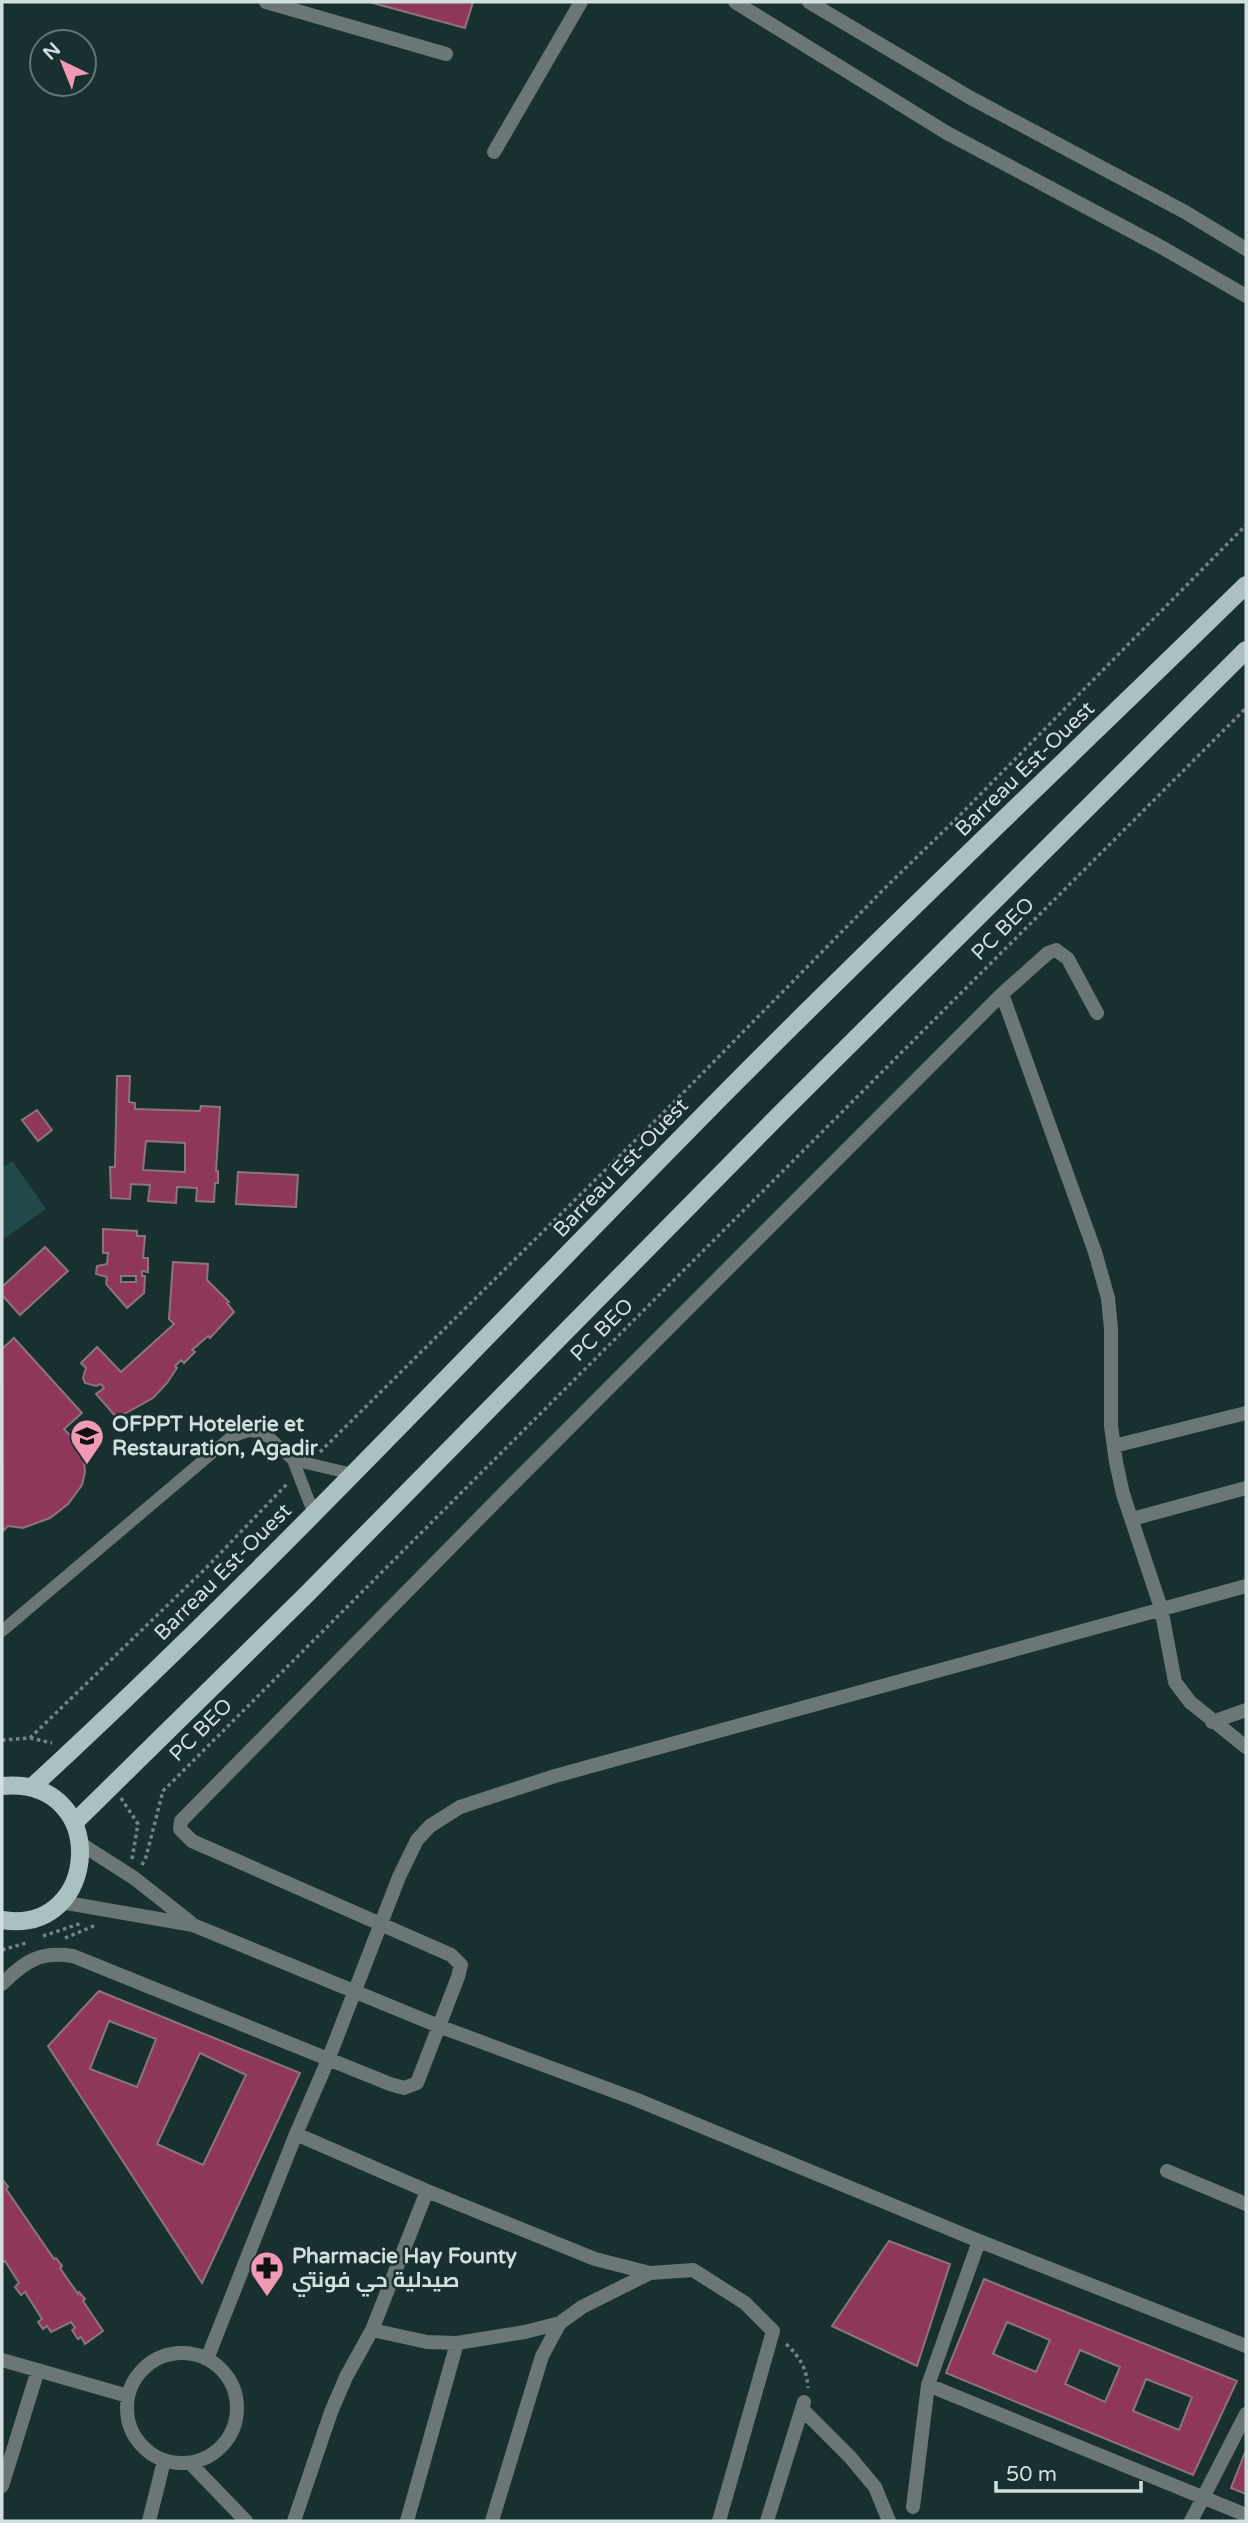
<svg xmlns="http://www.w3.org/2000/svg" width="1248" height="2523" font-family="'Varela Round',Cairo,sans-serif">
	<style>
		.green { fill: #22494a }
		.building { fill: #8f375a; stroke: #8b757c; stroke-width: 2; fill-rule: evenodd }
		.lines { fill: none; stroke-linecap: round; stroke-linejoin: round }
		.path { stroke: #728484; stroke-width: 3.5; stroke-dasharray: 3.5 3.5; stroke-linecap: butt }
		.service { stroke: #6b7676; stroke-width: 12 }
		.minor { stroke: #6b7676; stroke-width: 14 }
		.primary { stroke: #abc1c1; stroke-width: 18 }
		.labels { text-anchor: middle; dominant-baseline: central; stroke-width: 5; stroke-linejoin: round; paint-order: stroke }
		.street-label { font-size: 21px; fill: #d2dfe0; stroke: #193030 }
		.poi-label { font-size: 21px; font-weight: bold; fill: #d2dfe0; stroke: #193030; text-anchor: start }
	</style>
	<rect width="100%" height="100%" fill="#193030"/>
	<path class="green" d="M12,1161L46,1209L2,1240V1168Z"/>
	<path class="building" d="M369,2H473L465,28Z
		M117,1076H130L129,1102L135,1103V1109L200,1111L201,1106L220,1107L216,1171H218V1183H215L214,1202L196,1201L197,1188L177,1187L176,1203L148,1201L150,1185L131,1184L130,1199L111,1198L110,1167H115ZM146,1141L185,1143V1172L143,1170Z
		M37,1110L52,1130L38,1141L22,1120Z
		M238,1172L298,1175L296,1207L236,1204Z
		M103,1229L137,1231V1236H145L143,1258H148V1272L142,1271V1276H145L144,1293L127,1308L106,1284L107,1277L96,1274L97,1266L107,1264L108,1253H103ZM121,1276H136V1282H121Z
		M45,1247L68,1271L20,1315L2,1295V1287Z
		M173,1262L208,1264L207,1280L229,1302L227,1303L234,1312L210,1338L208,1336L192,1350L195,1352L184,1363L181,1360L175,1366L177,1368L167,1383L153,1398L117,1418L96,1394L104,1388L101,1384L96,1386L85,1383L83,1378L86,1368L81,1363L97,1347L121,1372L174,1324L169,1319Z
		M14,1338L82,1413L64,1429L88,1455L84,1459L85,1472L82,1485L68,1504L50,1518L23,1528L8,1526L3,1531L2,1349Z
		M99,1991L300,2073L202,2283L48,2046ZM109,2021L156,2039L137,2087L90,2069ZM200,2053L246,2075L203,2165L157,2144Z
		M2,2179L8,2187L6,2189L54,2259L56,2258L62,2266L60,2268L78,2294L79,2292L85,2299L83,2301L103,2331L85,2344L81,2337L78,2339L72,2330L75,2328L71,2322L51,2332L47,2326L43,2329L38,2322L42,2319L25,2292L21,2295L15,2287L19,2283L5,2261L2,2263Z
		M889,2241L950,2264L917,2366L832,2326Z
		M984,2279L1237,2381L1193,2475L946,2373ZM1007,2322L1050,2340L1036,2372L993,2354ZM1080,2350L1120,2367L1105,2402L1065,2384ZM1146,2379L1192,2397L1179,2430L1133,2411Z
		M1246,2450V2494L1231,2488Z"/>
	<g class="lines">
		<path class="path" d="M956,819L967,830
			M320,1452L674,1102L884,889L956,819L1246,525
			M30,1738L52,1743
			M2,1740L30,1738L206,1568L287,1484
			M121,1798L138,1824L132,1859
			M142,1865L146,1857L163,1791L1246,708
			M43,1936L82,1923
			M65,1938L96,1925
			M2,1950L26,1943
			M786,2344C800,2357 807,2369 808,2388"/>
		<path class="service" d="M293,1460L353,1474
			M2,1631L231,1437L248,1431L259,1432L270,1438L293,1460L314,1514"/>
		<path class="minor" d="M266,2L446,54
			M735,2L947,133L1163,248L1246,296
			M809,2L969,97L1185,212L1246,249
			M494,152L581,2
			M1002,994L1095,1252L1108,1298L1111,1329V1426L1116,1462L1123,1494L1161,1608L1175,1682L1190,1702L1246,1747
			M1114,1446L1246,1413
			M1132,1519L1246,1488
			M1212,1722L1246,1710
			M81,1844L134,1878L190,1922
			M61,1902L193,1925L441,2027L635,2099L979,2241L1246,2346
			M2,1984C25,1961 40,1951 73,1956L390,2084L404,2088L417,2083L458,1977L461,1965L451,1955L192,1841L180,1829L181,1821L505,1492L1002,994L1048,953L1056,950L1068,959L1097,1013
			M296,2134L427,2191L595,2259L650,2273L693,2270L745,2303L773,2331L719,2521
			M1167,2171L1246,2204
			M372,2330L427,2342L457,2343L525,2332L560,2323L582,2307L650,2273
			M127 2408a55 55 0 1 1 110 0a55 55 0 1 1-110 0Z
			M207,2359L296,2134L328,2060L399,1877L417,1840L430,1826L460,1807L555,1776L1246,1586
			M2,2360L128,2396
			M928,2385L1246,2515
			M802,2409L850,2457L875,2487L889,2521
			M190,2463L246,2521
			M2,2486L38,2370
			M913,2507L928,2385L979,2241
			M149,2521L164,2461
			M294,2521L331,2412L346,2377L372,2330L427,2191
			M407,2521L457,2343
			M492,2521L542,2356L560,2323
			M767,2521L804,2402
			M1191,2521L1246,2414"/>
		<path class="primary" d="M2,1786C111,1776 101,1936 2,1920
			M32,1787C276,1562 502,1318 736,1082C903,914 1076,751 1246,585
			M75,1822L307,1594L779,1115L1246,650"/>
	</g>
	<defs>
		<g id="school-pin" transform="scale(1.75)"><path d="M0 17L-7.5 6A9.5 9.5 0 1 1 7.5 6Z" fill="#f09ab6" stroke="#193030"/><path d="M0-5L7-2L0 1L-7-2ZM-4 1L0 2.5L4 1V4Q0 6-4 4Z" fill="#111"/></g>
		<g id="pharmacy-pin" transform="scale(1.75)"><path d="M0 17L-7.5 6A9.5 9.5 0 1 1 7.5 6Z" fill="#f09ab6" stroke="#193030"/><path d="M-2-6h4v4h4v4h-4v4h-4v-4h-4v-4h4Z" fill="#111"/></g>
	</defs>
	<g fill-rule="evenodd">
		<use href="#school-pin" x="87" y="1436"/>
		<use href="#pharmacy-pin" x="267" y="2268"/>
	</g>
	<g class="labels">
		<g class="street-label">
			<text transform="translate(1025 769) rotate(-44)">Barreau Est-Ouest</text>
			<text transform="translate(1003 929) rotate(-45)">PC BEO</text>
			<text transform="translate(621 1168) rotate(-46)">Barreau Est-Ouest</text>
			<text transform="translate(602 1330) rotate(-45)">PC BEO</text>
			<text transform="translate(223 1572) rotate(-45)">Barreau Est-Ouest</text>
			<text transform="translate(201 1730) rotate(-45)">PC BEO</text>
		</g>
		<g class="poi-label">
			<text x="112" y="1424">OFPPT Hotelerie et<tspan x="112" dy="24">Restauration, Agadir</tspan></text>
			<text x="292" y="2256">Pharmacie Hay Founty<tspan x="292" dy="24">صيدلية حي فونتي</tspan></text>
		</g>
	</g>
	<rect width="1248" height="2523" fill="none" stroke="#d2dfe0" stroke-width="7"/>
	<g transform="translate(63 63) rotate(317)"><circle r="33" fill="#193030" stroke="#637676" stroke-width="2"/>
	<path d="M0-5L12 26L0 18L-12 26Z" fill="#f09ab6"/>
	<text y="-10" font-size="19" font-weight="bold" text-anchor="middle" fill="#d2dfe0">N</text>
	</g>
	<path d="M996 2481v10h145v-10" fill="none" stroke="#d2dfe0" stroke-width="3.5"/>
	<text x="1006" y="2481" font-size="21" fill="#d2dfe0" stroke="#193030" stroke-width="5" paint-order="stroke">50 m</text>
</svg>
